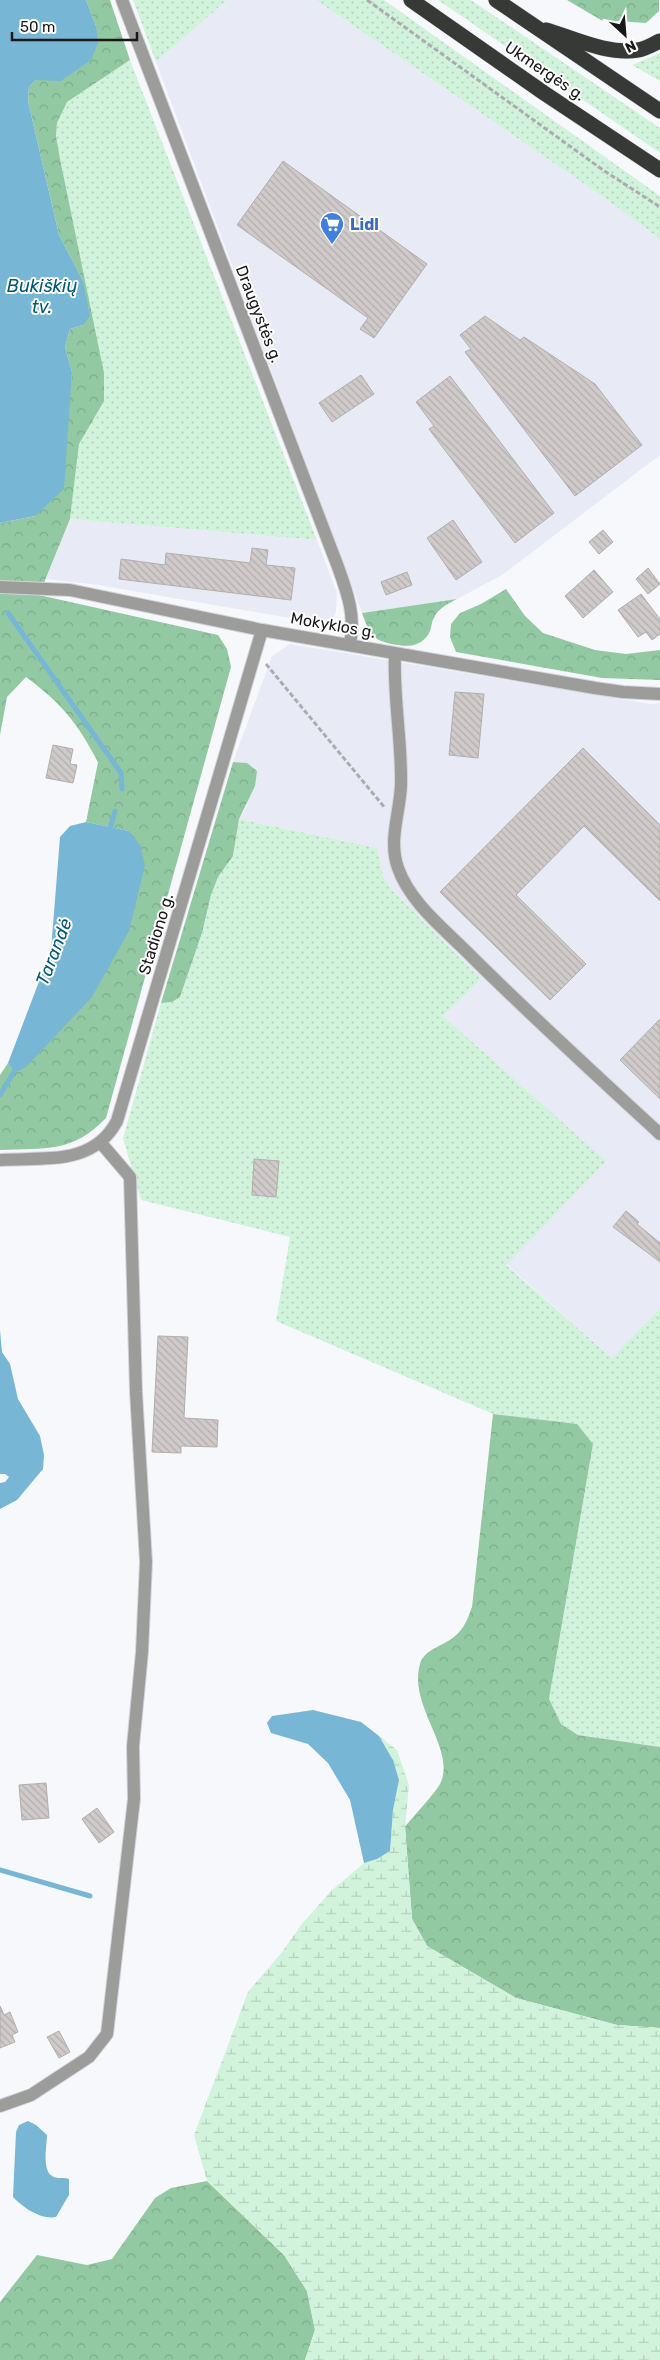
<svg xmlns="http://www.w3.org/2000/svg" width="660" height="2360" font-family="Rubik,sans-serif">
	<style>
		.built { fill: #e8eaf5 }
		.grass { fill: url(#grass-dots) }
		.forest { fill: url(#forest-crowns) }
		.wetland { fill: url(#wetland-marsh) }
		.water { fill: #77b7d5 }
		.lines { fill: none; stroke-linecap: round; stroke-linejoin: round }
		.stream { stroke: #77b7d5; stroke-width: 5 }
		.building { fill: url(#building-back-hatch); stroke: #b2aeac }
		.minor-casing { stroke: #d3d4d8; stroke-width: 14 }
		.highway-casing { stroke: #d3d4d8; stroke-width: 16 }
		.path { stroke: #abacaf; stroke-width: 3; stroke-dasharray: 5 2.5; stroke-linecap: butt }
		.minor { stroke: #9c9c9b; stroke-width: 12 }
		.highway { stroke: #373936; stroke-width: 15 }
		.labels { text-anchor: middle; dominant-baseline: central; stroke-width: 4; stroke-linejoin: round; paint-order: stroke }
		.street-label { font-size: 16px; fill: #18181a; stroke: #fff }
		.shop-label { font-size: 16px; font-weight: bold; fill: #366cbe; stroke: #fff; text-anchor: start }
		.water-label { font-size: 18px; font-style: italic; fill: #005978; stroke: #fff }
	</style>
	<defs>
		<pattern id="grass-dots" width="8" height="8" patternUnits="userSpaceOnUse" patternTransform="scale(1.25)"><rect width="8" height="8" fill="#d2f3db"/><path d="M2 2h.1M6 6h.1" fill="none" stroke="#b4d0bb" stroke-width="1.8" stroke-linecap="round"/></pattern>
		<pattern id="forest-crowns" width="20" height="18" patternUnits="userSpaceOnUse" patternTransform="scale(1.25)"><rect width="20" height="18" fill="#92c9a3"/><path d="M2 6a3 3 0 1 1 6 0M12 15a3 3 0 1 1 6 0" fill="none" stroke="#7dac8c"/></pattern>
		<pattern id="wetland-marsh" width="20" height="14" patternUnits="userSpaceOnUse" patternTransform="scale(1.25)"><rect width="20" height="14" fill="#d2f3db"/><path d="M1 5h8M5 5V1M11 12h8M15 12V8" fill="none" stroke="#b4d0bb"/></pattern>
		<pattern id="building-back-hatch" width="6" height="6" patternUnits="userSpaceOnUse" patternTransform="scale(1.25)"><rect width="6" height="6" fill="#d0cbca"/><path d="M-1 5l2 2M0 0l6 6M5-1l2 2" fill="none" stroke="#b2aead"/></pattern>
	</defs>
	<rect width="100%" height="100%" fill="#f7f8fc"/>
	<path class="built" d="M227,0H316L606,199L660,239V455L502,575L457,599L362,613L156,62Z
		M70,519L317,540L337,593L336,611L333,618L323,623L313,622L98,585L46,579Z
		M290,644L651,704L660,703V1308L612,1358L506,1264L605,1161L443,1016L481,979L393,891L383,876L377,848L239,819L247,805V763L233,762L272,656Z"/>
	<path class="grass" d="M133,0H227L156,62Z
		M316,0H384L660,196V239L606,199Z
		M438,0H471L660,128V153Z
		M660,53V81L632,65Z
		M130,60L317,540L70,519L79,444L90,424L56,136L57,123L67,102Z
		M239,819L377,848L383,876L393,891L481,979L443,1016L606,1161L506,1265L612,1358L660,1308V1747L578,1735L561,1724L549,1699L593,1444L577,1425L493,1414L276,1321L290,1237L141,1200L123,1138L161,1003L172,1002L180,997L202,933L211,895L218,877L233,856Z"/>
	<path class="forest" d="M86,0H110L130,60L67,102L57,123L56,136L60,159L104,373V401L79,444L70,519L39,595L218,635L227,649L231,667L106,1118C73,1153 45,1148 0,1150V1075L8,1063L15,1071L129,831L86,822L98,762C76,721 63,705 26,677L7,697L0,735V523L35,516L68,410L72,372L65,347L70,329L83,325V281L59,235L28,101L29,87L36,80H61L96,26Z
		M567,0H659V11L646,23L601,20Z
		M506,589L525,616L543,633L595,650L626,654L660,650V680L602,678L456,652L450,637L451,624L460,613L481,604Z
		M457,599C448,604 438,608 434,618C431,622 432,628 429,633C420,648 407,647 392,644C371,640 369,632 362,613Z
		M233,762L247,763L257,771L255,786L239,819L233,856L218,877L211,895L202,933L180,997L172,1002L161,1003Z
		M493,1414L577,1424L593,1444L549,1699L561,1724L578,1735L660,1747V2028L617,2025L516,1998L427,1946L412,1919L405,1827C413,1816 436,1793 441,1782C455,1747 408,1706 420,1664C424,1649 444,1646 455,1636C464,1629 468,1618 472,1607Z
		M207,2181L284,2255L307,2291L315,2330L305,2360H0V2302L37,2255L87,2265L112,2259L155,2198L171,2188Z"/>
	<path class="wetland" d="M379,1736L397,1750L409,1785L405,1827L412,1919L427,1946L516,1998L617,2025L660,2028V2360H305L315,2330L307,2291L284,2255L207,2181L194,2135L248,1992L282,1952L301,1925L331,1891L364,1863L377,1859L390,1851L393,1810L399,1780L393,1760Z"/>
	<path class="water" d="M0,0H86L96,26L98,43L91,60L61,81L36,80L29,87L28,101L59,235L83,281L90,316L83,325L70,329L65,347L72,372L64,489L35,516L0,523Z
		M86,822L129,831L140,845L145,865L129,931L92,997L25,1068L15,1072L8,1063L51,950L60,837L70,826Z
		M0,1330L2,1352L10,1364L18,1399L40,1436L44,1455L43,1469L17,1500L0,1509V1483L5,1482L9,1477L5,1474H0Z
		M313,1710L361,1722L379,1736L393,1760L399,1780L393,1810L390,1851L377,1859L364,1863L350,1800L328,1763L308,1744L271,1733L267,1723L272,1716Z
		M28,2121L36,2125L47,2135C47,2146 41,2173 54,2177C59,2179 64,2177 69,2179V2195L56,2217C42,2220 23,2208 13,2197L16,2132L19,2125Z"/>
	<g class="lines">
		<path class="stream" d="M8,613L121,773L122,789
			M109,832L115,811
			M0,1095L18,1065
			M0,1870L90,1896"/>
	</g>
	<path class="building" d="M283,161L427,264L374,338L360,329L368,318L237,225Z
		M485,316L520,340L524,337L595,384L642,445L575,496L465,352L471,349L460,335Z
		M361,375L374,394L332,422L319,403Z
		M450,376L554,513L515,543L429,429L434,426L416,402Z
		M453,520L482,562L456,580L427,538Z
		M603,530L613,542L599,554L589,542Z
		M252,548L268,550L266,565L295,568L291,600L119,579L121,559L165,565L166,553L250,563Z
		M648,568L660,584L648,594L636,579Z
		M594,570L613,592L583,618L565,596Z
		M407,572L412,585L386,595L381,582Z
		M641,594L660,619V634L652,640L646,632L638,637L618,610Z
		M455,692L484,694L478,758L449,755Z
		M53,745L73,749L70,764L77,765L73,783L46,778Z
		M583,748L660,825V901L584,826L516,895L586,964L550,1000L440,892Z
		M660,1019V1099L620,1060Z
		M254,1159L279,1161L276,1197L252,1195Z
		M626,1211L639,1222L637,1224L660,1243V1262L613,1227Z
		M158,1336L188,1337L184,1418L218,1420L217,1447L181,1446V1453L152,1452Z
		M46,1783L49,1818L22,1820L19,1785Z
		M97,1808L114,1832L99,1843L82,1819Z
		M0,2006L4,2015L10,2012L18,2032L12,2035L15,2042L0,2048Z
		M59,2031L70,2052L59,2058L47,2037Z"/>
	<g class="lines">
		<g class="minor-casing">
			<path id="minor" d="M122,0L338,567C347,592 356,616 350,643
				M0,587L70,590L262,630L595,688L623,692L660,694
				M395,653C393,697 402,741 401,785C400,813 388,840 398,868C410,902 442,927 467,952C529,1014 595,1074 660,1134
				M0,1160C45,1157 93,1166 117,1121L262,630
				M0,2106L31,2095L89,2057L107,2034L134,1799L133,1746L142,1652L146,1562L136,1392L130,1177L101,1143"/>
		</g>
		<g class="highway-casing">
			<path id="highway" d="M411,0L544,93L660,170
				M496,0L660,111
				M546,30C576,39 608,55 638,50C646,49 653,44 660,41"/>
		</g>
		<path class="path" d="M367,0L603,170L660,207
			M266,664L385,808"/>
		<use href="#minor" class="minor"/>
		<use href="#highway" class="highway"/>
	</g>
	<defs>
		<g id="supermarket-pin" transform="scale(1.25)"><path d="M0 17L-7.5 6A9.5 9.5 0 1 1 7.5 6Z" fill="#3f7fe0" stroke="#fff"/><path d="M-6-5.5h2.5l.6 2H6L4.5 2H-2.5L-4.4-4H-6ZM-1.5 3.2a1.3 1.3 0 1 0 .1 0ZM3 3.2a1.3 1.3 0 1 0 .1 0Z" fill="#fff"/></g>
	</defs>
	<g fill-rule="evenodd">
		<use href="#supermarket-pin" x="332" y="224"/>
	</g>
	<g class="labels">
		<g class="street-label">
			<text transform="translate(545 71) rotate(34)">Ukmergės g.</text>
			<text transform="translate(259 314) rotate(69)">Draugystės g.</text>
			<text transform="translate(333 625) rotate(10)">Mokyklos g.</text>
			<text transform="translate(156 934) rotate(-73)">Stadiono g.</text>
		</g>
		<g class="shop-label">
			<text x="350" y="224">Lidl</text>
		</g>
		<g class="water-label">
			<text x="42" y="286">Bukiškių<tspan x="42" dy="21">tv.</tspan></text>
			<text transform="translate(54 952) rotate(-69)">Tarandė</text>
		</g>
	</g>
	<g transform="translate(625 35) rotate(154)" stroke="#ffffff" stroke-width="4" paint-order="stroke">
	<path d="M0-4L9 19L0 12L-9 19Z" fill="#18181a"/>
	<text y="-8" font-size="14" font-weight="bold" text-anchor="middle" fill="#18181a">N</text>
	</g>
	<path d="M12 32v8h125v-8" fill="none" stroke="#18181a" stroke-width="2.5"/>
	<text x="20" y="32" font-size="15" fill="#18181a" stroke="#ffffff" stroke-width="4" paint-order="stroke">50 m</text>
</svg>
